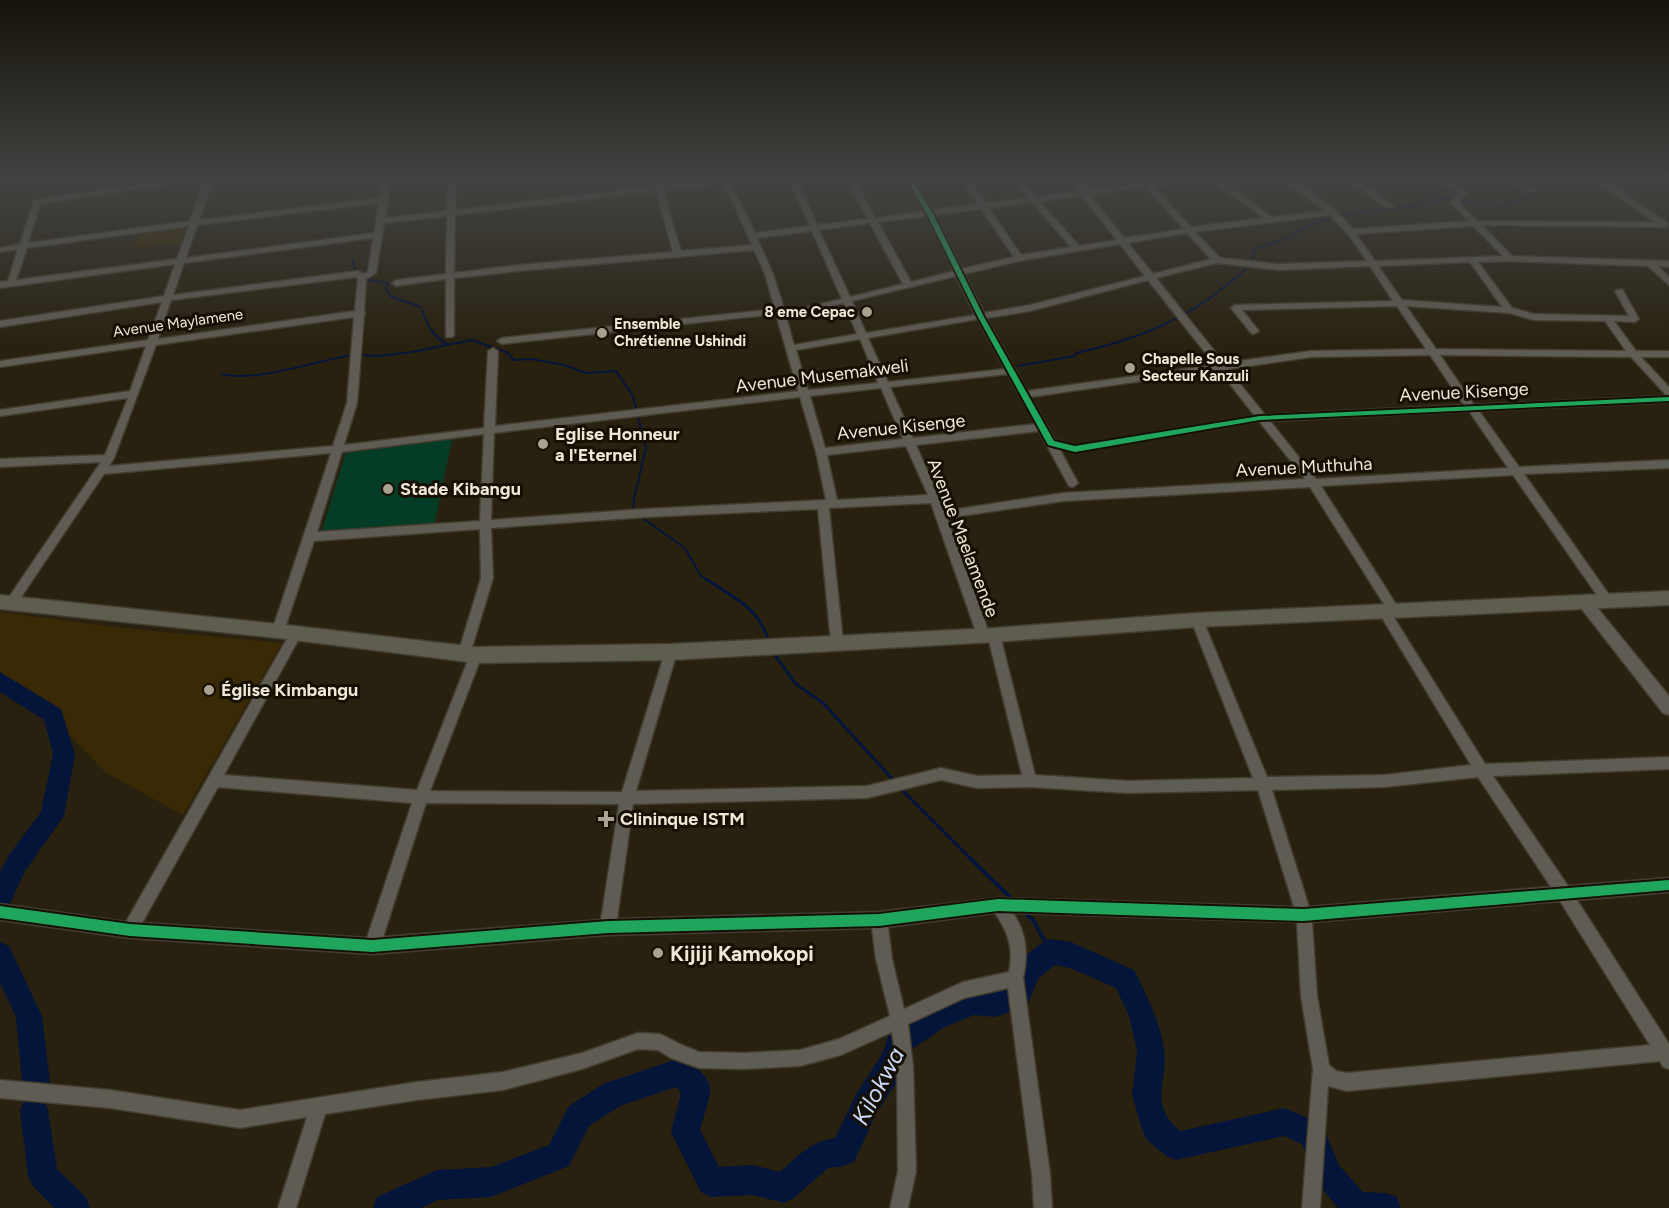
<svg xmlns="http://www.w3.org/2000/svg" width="1669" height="1208" font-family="Figtree,sans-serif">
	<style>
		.built { fill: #392a05 }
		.green { fill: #053c26 }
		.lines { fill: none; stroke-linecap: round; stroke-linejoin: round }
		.stream-far2 { stroke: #051539; stroke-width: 2 }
		.stream-far1 { stroke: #051539; stroke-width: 3 }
		.stream { stroke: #051539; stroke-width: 4 }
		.river { fill: #051539; fill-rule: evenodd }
		.minor-casing { stroke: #423c2e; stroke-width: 3 }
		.tertiary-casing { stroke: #423c2e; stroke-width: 3 }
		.primary-casing { stroke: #423c2e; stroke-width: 3 }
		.minor { fill: #5f5c53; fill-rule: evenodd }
		.tertiary { fill: #5f5c53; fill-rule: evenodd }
		.primary { fill: #5f5c50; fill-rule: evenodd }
		.cycleway-casing { stroke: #150f04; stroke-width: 4 }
		.cycleway { fill: #20a55d; fill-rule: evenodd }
		.poi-dot { fill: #aaa291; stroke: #150f04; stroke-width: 2 }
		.labels { text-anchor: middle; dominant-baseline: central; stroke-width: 6; stroke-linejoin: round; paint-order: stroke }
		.far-poi-label { font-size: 15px; font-weight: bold; fill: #f0e8d7; stroke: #150f04; text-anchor: start }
		.far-street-label { font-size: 15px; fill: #f0e8d7; stroke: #150f04 }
		.street-label { font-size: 18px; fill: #f0e8d7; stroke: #150f04 }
		.poi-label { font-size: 18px; font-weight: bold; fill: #f0e8d7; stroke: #150f04; text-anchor: start }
		.near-poi-label { font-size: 21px; font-weight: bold; fill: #f0e8d7; stroke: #150f04; text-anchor: start }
		.near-water-label { font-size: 24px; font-style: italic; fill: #c8daf7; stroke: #150f04 }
	</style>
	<rect width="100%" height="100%" fill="#282110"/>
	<path class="built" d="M190,225L182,245L172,246V244L133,248L140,231Z
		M0,612L122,628L282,643L183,815L105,772L67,732L54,710L0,675Z"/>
	<path class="green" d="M452,439L434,527L321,534L346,452Z"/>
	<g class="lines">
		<path class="stream-far2" d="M1390,179L1447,199L1506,206L1545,190L1651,179
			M353,260L354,268L361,273
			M366,276L370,280L388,283L386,288L390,296L421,307C427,324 432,337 449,345
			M359,355L378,356L412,352L472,340L508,353L514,360L531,359L564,365L586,373L616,371L633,396L646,448L634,498L633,511
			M1018,366L1075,356L1076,353C1132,341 1183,322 1228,284C1243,272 1251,268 1255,249L1285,239L1312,224L1345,214L1408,207L1447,199
			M222,374C256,383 317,360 353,355
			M638,515L685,548L701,576L708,581"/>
		<path class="stream-far1" d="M706,579C735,599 758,606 769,642
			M772,651L796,684L823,703L896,783
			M900,788L972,860"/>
		<path class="stream" d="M970,858L1014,901
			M1025,913L1033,920L1051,952"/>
		<path class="river" d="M0,672L61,709L75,754L64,816L25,871L9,906L0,910V872L9,855L41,812L53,754L44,720L0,692Z
			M1051,939L1071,942L1134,970C1147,995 1159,1020 1164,1049C1169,1082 1147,1103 1180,1131L1284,1108L1322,1124L1339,1165L1363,1192L1386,1193L1397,1197L1401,1208H1338L1319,1185L1302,1144L1284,1136L1176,1160L1166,1156L1146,1139L1142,1129L1132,1095L1137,1051L1129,1016L1116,988L1070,968L1055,965L1038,979L1027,1006L995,1017L974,1015L943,1028L911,1050L904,1071L876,1114L854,1162L844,1166L828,1168L794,1198L784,1203L753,1195L711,1197L701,1192L671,1132L681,1093L676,1087L620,1106L589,1126L569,1166L559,1170L491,1197L438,1200L421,1208H373L377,1197L437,1170L491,1167L549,1145L569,1106L603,1084L680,1058C691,1063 709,1075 710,1088C711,1098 702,1120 700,1130L719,1167L753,1165L780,1172C798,1156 811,1141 835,1138L856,1094L882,1054L890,1031L925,1009L974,989L995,991L1009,987C1019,963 1027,949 1051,939Z
			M0,942L9,946L42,1016L50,1082L46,1092L36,1096L26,1092L22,1082L16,1017L0,983Z
			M34,1096L44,1100L48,1110L57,1169L86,1197L90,1208H54L33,1186L28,1176L20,1110L24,1100Z"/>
		<g class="minor-casing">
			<path id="minor" d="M176,179H193L189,181L40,204L28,243L190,221L205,179H213L199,220L380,198L383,179H391L385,218L447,211L448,179H456L455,210L654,187L652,179H660L662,186L722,179H747L746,181L731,183L755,233L810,226L789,179H797L817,225L868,219L846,179H854L875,218L924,211L905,179H913L932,210L978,204L961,179H969L986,203L1028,198L1012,179H1020L1036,197L1080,191L1076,179H1084L1088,190L1142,183V180H1145L1149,182L1197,179L1193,181L1153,186L1191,227L1264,218L1210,179H1219L1272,217L1325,211L1283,179H1292L1335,210L1353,229L1469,221L1451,203L1454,196L1459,193L1432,179H1442L1468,191V195L1460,199L1459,203L1477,221L1654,222L1594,179H1603L1666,222L1668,225L1667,227L1482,225L1512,256L1669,261V267L1658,266L1669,277V285L1648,266L1510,261L1478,262L1512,308L1534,314L1629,316L1615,291L1622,289L1639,319L1635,322L1614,321L1636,351H1669V357H1641L1669,387V402L1479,411L1519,467L1669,460V468L1524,474L1612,599L1614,602L1612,605H1604L1513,475L1321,486L1399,609L1401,612L1399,615L1393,616L1485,764L1669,757V769L1493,776L1568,886L1669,878V892L1577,900L1669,1044V1069L1663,1067L1660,1061L1347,1091L1328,1086L1320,1208H1302L1313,1069L1301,996L1297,922L1013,913C1027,934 1028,954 1023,978L1050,1174L1052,1208H1034L1032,1174L1008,988L964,998L908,1024L913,1066L916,1171L908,1208H890L898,1171L897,1066L892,1032L841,1055L800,1066L744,1069L699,1068L671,1058L658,1050L638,1049L582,1069L503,1090L417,1100L325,1114L296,1208H278L307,1117L240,1128L110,1108L0,1098V1080L110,1090L240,1110L417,1082L503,1072L582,1053L638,1033L660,1034L682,1045L699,1052L744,1053L800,1050L839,1039L890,1016L876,959L872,928L608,935L372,954L130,938L0,920V904L126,922L292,630H300L302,633L224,775L417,790L470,655L464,659L460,658L458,654L481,578L480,529L314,541L284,631L282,634H274L272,631L331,453L104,474L15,606H7L5,603L7,600L101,462L0,467V459L105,455L128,398L0,416V410L130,391L146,346L0,367V361L148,340L162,302L0,327V321L164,296L175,264L0,288V282L8,281L18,249L0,252V248L20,244L34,200ZM724,183L752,245L681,251L663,191ZM1146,187L1184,229L1124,238L1090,195ZM656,191L673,252L518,265L454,273L455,215ZM1082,196L1117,240L1079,246L1039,201ZM1032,202L1071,247L1021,255L989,208ZM379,203L374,233L186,258L197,225ZM981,209L1014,257L962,269L934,215ZM1330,215L1348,234L1367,261L1278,264L1220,258L1195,232ZM447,216L446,274L396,280L392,283L396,286L446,279V337H452L454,335V278L518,271L754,250L765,274L775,309L502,338L497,341L502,344L776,314L798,391L495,426L498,351L493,348L488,351L484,428L344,445L357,403L364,315L365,313L364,311L366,279L376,273L384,223ZM927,216L954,271L911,282L878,222ZM870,223L903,284L850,297L819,230ZM189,226L177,259L16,280L27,248ZM1473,226L1503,256L1375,261L1356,234ZM812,231L842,299L785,312L773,274L757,238ZM1187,233L1211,259L1153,274L1128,243ZM373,238L368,272L363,274L358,271L173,295L184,263ZM1120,244L1145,276L1030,305L984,313L964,274L1019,261ZM1470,262L1502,307L1402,300L1378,266ZM1217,263L1278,270L1370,266L1393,301L1235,305L1231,308L1251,333L1254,334L1259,331L1242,310L1397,306L1426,349L1311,351L1224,363L1156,278ZM956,276L975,315L866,333L852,301ZM356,277L358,279L355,311L158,339L171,300ZM1148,280L1215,365L1027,391L986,318L1030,311ZM844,303L857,334L794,345L786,317ZM1406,306L1509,313L1534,320L1605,321L1626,351L1436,349ZM354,317L347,403L333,446L109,466L114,458L156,345ZM978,319L1005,369L888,382L868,338ZM860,339L878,383L808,390L796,350ZM1430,355L1464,405L1265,415L1228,369L1311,357ZM1440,355L1631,357L1666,395L1668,396L1474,405ZM1219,370L1255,416L1075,446L1055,440L1030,397ZM1008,374L1036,424L913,438L890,387ZM881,388L903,439L825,448L810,396ZM800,397L816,452L826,500L646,509L491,520L494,433ZM1469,411L1508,468L1316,479L1270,421ZM1259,421L1305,479L1063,493L945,511L916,445L1039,431L1069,486L1073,487L1078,483L1059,448L1075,452ZM484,434L480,521L317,532L342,452ZM906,446L928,495L837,500L827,455ZM1310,487L1387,609L1381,610L1379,613L1381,616L1471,765L1384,775L1267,777L1203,620L1201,617H1193L1191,620L1253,778L1128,781L1035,775L1000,635L998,632L994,630L989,633L947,518L1063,501ZM931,503L977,635L979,638L983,640L988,637L1022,775L977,776L941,768L867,786L636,791L677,652L675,648H667L665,652L622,792L430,791L482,655L480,651L476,650L470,654L493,578L491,528L646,517L818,509L831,642L833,646H841L843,642L829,508ZM1478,777L1551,887L1309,907L1272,790L1384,787ZM941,780L977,788L1030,787L1128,793L1258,790L1294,907L998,898L879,912L617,919L633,804L867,798ZM218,787L412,803L367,938L142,923ZM426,803L619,804L601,920L383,937ZM1560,901L1650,1045L1347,1073L1336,1071L1329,1065L1317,996L1312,922ZM995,913C1008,932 1014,948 1009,972L963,982L904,1009L892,959L888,927Z
				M1346,179H1355L1394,206L1387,208Z
				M1504,179H1514L1536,190L1529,192Z"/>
		</g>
		<g class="tertiary-casing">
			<path id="tertiary" d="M1586,598L1591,600L1669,696V715L1663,713L1581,608L1578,604L1581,600Z"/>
		</g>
		<g class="primary-casing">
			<path id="primary" d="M1669,591V605L1197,627L994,642L671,660L476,663L278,638L0,609V595L278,624L476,647L671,644L994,628L1197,613Z"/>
		</g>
		<use href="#minor" class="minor"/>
		<use href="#tertiary" class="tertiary"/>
		<use href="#primary" class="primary"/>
		<g class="cycleway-casing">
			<path id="cycleway" d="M906,179H912L933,214L984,317L1054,441L1075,446L1260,416L1669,397V401L1260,420L1075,452L1048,445L978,317L927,214Z
				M1669,880V890L1304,921L998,911L879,926L608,933L372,952L130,936L0,918V906L130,924L372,940L608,921L879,914L998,899L1304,909Z"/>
		</g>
		<use href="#cycleway" class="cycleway"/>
	</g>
	<linearGradient id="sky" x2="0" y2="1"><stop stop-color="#161209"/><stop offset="0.51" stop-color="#424342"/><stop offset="1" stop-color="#424342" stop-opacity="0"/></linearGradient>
	<rect width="1669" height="348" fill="url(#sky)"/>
	<g class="poi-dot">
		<circle cx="867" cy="312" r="6"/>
		<circle cx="602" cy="333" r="6"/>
		<circle cx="1130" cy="368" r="6"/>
		<circle cx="543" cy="444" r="6"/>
		<circle cx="388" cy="489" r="6"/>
		<circle cx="209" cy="690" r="6"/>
		<path d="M603 810h6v6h6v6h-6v6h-6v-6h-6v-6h6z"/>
		<circle cx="658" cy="953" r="6"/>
	</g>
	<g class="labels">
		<g class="far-poi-label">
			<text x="855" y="312" text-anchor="end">8 eme Cepac</text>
			<text x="614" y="324">Ensemble<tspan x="614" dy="17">Chrétienne Ushindi</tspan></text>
			<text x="1142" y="359">Chapelle Sous<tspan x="1142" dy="17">Secteur Kanzuli</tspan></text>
		</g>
		<g class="far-street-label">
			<text transform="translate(178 323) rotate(-8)">Avenue Maylamene</text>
		</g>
		<g class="street-label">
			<text transform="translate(822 376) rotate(-7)">Avenue Musemakweli</text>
			<text transform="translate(1464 392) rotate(-3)">Avenue Kisenge</text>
			<text transform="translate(901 427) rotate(-6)">Avenue Kisenge</text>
			<text transform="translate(1304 467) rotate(-3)">Avenue Muthuha</text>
			<text transform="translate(963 538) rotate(69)">Avenue Maelamende</text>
		</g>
		<g class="poi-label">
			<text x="555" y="434">Eglise Honneur<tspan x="555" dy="21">a l'Eternel</tspan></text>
			<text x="400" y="489">Stade Kibangu</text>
			<text x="221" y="690">Église Kimbangu</text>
			<text x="620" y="819">Clininque ISTM</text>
		</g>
		<g class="near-poi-label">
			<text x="670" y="953">Kijiji Kamokopi</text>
		</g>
		<g class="near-water-label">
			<text transform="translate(878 1086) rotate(-62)">Kilokwa</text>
		</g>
	</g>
</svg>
